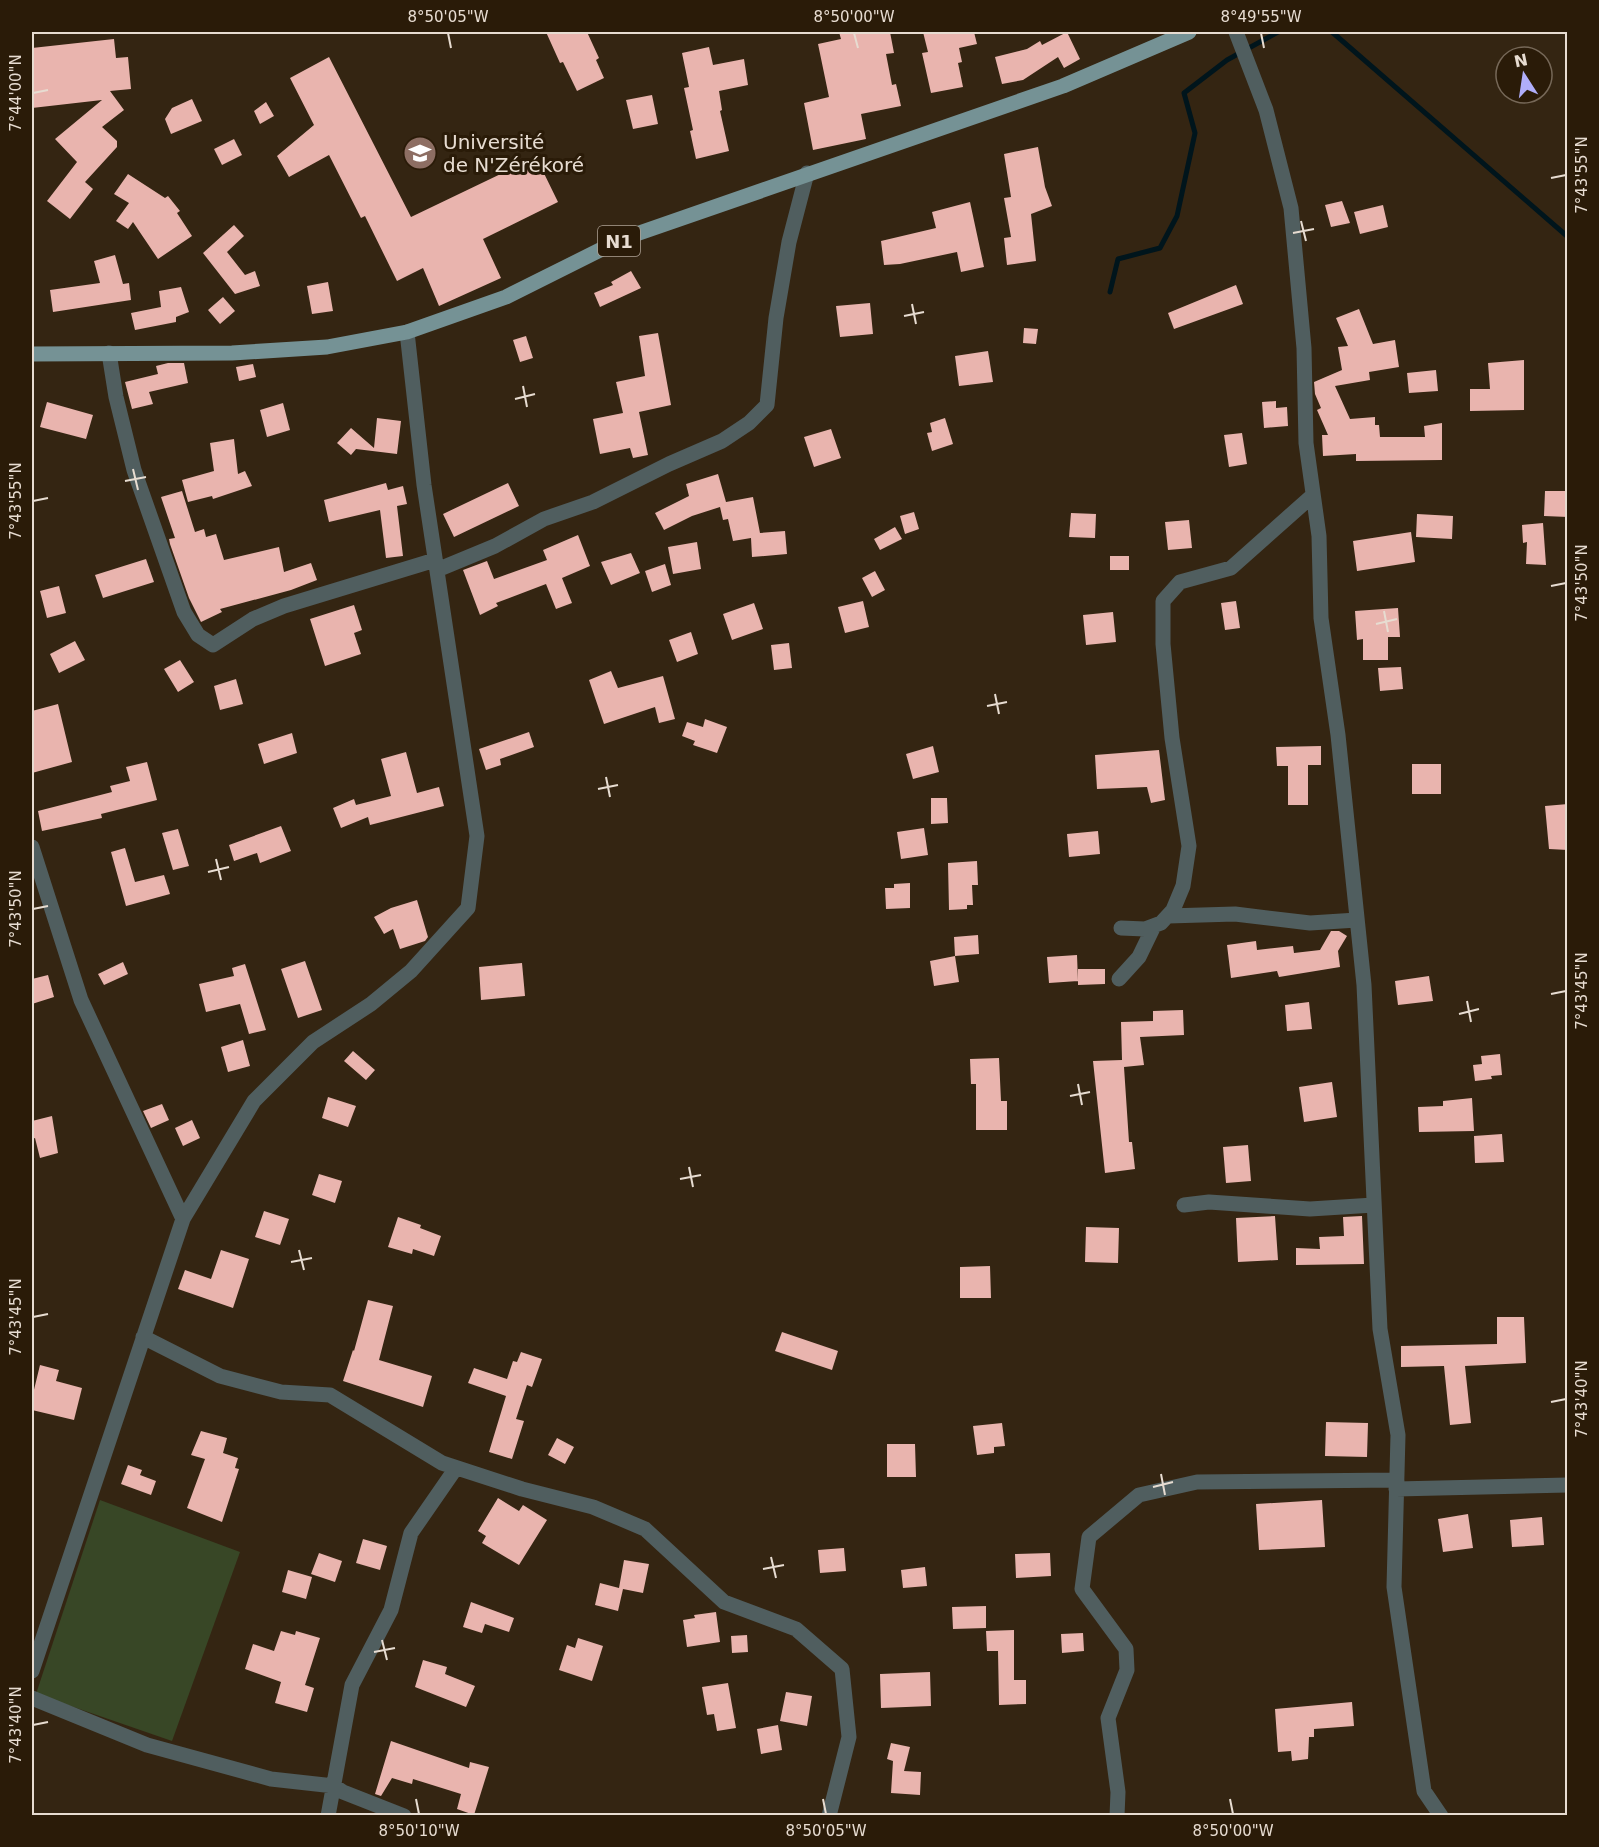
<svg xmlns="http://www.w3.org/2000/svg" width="1599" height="1847" font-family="'DejaVu Sans',sans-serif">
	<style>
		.green { fill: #384726 }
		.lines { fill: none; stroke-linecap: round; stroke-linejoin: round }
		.stream { stroke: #00151c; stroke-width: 5 }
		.building { fill: #e9b4ae }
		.street { stroke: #505e5f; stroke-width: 15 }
		.primary { stroke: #759295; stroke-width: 15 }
		.ticks { fill: none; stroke: #e7dcd1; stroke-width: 2 }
		.labels { text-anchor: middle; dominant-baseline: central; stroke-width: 6; stroke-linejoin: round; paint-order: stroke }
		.shield { fill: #2a1b08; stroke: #aea295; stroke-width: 1.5 }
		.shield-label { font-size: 18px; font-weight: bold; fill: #e7dcd1 }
		.poi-label { font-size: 20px; fill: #e7dcd1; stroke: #2a1b08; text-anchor: start }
		.neatline { fill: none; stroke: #e7dcd1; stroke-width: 2 }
		.ticks-label { font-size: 15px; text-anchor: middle; fill: #e7dcd1 }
	</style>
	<rect width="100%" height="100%" fill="#342512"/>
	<path class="green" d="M100,1500L240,1552L172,1741L36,1694Z"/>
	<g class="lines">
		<path class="stream" d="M1332,32L1568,237
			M1110,292L1118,259L1160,248L1177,216L1195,133L1184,93L1227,60L1278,32"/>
	</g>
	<path class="building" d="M546,32H587L599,58L596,60L604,78L577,91L563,62L560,63Z
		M839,32H890L894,53L886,54L892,85L896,84L901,106L861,114L866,139L813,150L804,103L829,97L818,44L841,39Z
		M923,32H974L977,44L959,48L962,62L958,63L963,87L931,93L922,53L928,52Z
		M1067,32L1080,59L1064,68L1058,57L1023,80L1002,84L995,57L1027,49L1040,41L1042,45Z
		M114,39L116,58L128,57L131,89L110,91L124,110L102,127L117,141V147L85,182L93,189L70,219L47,201L77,162L55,139L102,100L32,108V48Z
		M709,47L713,65L744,59L748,85L719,91L722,110L720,111L729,151L696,159L690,131L693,130L684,88L689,87L682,53Z
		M329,57L411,217L536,157L558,202L483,239L501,278L439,306L423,268L397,281L365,216L361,218L329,155L289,177L277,156L314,125L290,78Z
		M652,95L658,124L633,129L626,100Z
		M192,99L202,121L171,134L165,119L172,108Z
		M266,102L274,116L260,124L254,111Z
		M234,139L242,155L222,165L214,149Z
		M1038,147L1045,187L1052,206L1031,214L1036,261L1007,265L1004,238L1011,237L1004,198L1011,197L1004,154Z
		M128,174L165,198L168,196L180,211L177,213L192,236L158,259L133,222L128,229L116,221L129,203L114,194Z
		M1342,201L1350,223L1331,227L1325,205Z
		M970,202L984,267L961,272L957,252L900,264L884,265L881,241L936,228L932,212Z
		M1383,205L1388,227L1360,234L1354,212Z
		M234,225L244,236L227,252L245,275L255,271L260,286L235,294L203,253Z
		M115,255L123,284L129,283L131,300L53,312L50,290L100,283L94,261Z
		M631,271L641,288L600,307L594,293L613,285L611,282Z
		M328,282L333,311L312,314L307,286Z
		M1236,285L1243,304L1174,329L1168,313Z
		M181,287L189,312L176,317V322L135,330L131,313L161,307L159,291Z
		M223,297L235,311L220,324L208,310Z
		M870,303L873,334L840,337L836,306Z
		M1359,309L1373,344L1395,340L1399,367L1369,372L1370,380L1335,386L1350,419L1375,417V425H1379L1380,437H1425L1424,426L1442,423V460L1356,461V454L1323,456L1322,435H1328L1317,410L1321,408L1315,394L1314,382L1342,370L1338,347L1348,346L1336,318Z
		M1024,328L1038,329L1036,344L1023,343Z
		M658,333L671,405L639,412L648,455L633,458L630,448L600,454L593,419L623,413L616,382L645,376L639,336Z
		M526,336L533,358L520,362L513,340Z
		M988,351L993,382L959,386L955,356Z
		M1524,360V410L1470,411V389H1490L1488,363Z
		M168,363H184L188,383L149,392L153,404L132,409L125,382L158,374L156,366Z
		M253,364L256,377L239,381L236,367Z
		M1436,370L1438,391L1409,393L1407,373Z
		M1276,401V408L1287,407L1288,426L1264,428L1262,402Z
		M47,402L93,415L86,439L40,427Z
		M283,403L290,430L267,437L260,410Z
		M377,418L401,421L397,454L356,449L351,455L337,443L351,428L374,448Z
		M945,418L953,444L932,451L927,433L932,432L930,423Z
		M831,429L841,458L814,467L804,437Z
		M1242,433L1247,464L1229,467L1224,435Z
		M234,439L238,474L245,471L252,486L213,499L212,496L188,502L182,480L214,471L210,443Z
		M718,474L726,502L753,497L760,533L785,531L787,554L752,557L751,538L733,541L728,519L723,520L720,507L692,516L664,530L655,513L689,496L686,484Z
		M386,483L388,490L403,486L407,504L397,506L403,556L386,558L380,510L329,522L324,500Z
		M508,483L519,506L454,537L443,514Z
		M182,491L195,532L204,529L206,537L216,534L224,560L279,547L284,572L311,563L317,580L291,590L220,609L222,612L201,622L189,598L170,544L169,539L175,538L161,497Z
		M1545,491H1568V517L1544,516Z
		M914,512L919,529L905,534L900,516Z
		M1071,513L1096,514L1095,538L1069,537Z
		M1417,514L1453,516L1452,539L1416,537Z
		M1189,520L1192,548L1168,550L1165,522Z
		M1543,523L1546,565L1526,564L1527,542L1523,543L1522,525Z
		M895,527L902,539L880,550L874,539Z
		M1411,532L1415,562L1357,571L1353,541Z
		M578,535L590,566L562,578L572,603L556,609L546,584L496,603L498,606L480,615L463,570L487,561L494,579L547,560L543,550Z
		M697,542L701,569L673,574L668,547Z
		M631,553L640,573L611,585L601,562Z
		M1110,556H1129V570H1110Z
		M146,559L154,582L103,598L95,575Z
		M665,564L671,585L652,592L645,571Z
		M875,571L885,590L872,597L862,578Z
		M59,586L66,613L47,618L40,591Z
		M863,601L869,627L845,633L838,607Z
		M1236,601L1240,628L1225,630L1221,603Z
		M754,603L763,629L732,640L723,614Z
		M354,605L362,630L354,633L361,654L325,666L310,619Z
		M1398,608L1400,637H1388V660H1363V639L1357,640L1355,611Z
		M1113,612L1116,642L1086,645L1083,615Z
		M691,632L698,654L677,662L669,640Z
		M75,641L85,660L59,673L50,654Z
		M789,643L792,668L774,670L771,645Z
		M180,660L194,682L178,692L164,669Z
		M1401,667L1403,689L1380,691L1378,668Z
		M611,671L618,688L663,676L675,719L659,723L655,707L604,724L589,680Z
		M236,679L243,704L220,710L214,686Z
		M58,704L72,762L32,773V711Z
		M705,719L727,727L717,753L693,745L695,741L682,736L687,722L703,727Z
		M529,732L534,747L500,759L501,765L486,770L479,749Z
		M292,733L297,753L264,764L258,744Z
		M933,746L939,772L913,779L906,754Z
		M1321,746V765H1308V805H1288V766H1277L1276,747Z
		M1159,750L1165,800L1151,803L1147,787L1097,789L1095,755Z
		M406,752L417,793L439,787L444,806L370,825L368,817L341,828L333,808L354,799L356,805L391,796L381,759Z
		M147,762L157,800L101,814L102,818L42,831L38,811L112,792L110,786L130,781L126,767Z
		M1412,764H1441V794H1412Z
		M931,798H947L948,823L931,824Z
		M1568,804V850L1549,849L1545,806Z
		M281,826L291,851L260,863L257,853L234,861L229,845Z
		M924,828L928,855L901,859L897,832Z
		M178,829L189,866L173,870L162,833Z
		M1098,831L1100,854L1069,857L1067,834Z
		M125,848L135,882L164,875L170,894L126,906L111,852Z
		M977,861L978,885H972L973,905H967V909L949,910L948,863Z
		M910,883V908L886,909L885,888H894V884Z
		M417,900L428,937L425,941L400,949L393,929L384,934L374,917L391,908Z
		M1331,931H1339L1347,936L1338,951L1340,967L1279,977L1277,971L1231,978L1227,945L1256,941L1257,950L1293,946L1294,953L1320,950Z
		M978,935L979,954L955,956L954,937Z
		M1077,955L1078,981L1049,983L1047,957Z
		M955,956L959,982L934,986L930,961Z
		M305,961L322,1010L298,1018L281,969Z
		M123,962L128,974L104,985L98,974Z
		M522,963L525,996L481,1000L479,967Z
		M245,964L266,1030L249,1034L240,1004L206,1012L199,984L234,976L232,968Z
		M1078,969H1105V984L1078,985Z
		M48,975L54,997L32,1004V979Z
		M1429,976L1433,1001L1398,1005L1395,981Z
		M1309,1002L1312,1029L1287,1031L1285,1005Z
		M1183,1010L1184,1035L1140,1037L1144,1065L1124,1067L1129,1142H1132L1135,1169L1105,1173L1093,1061L1122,1060L1121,1022L1153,1021V1011Z
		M243,1040L250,1066L228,1072L221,1047Z
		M353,1051L375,1070L366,1080L344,1061Z
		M1500,1054L1502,1075L1491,1076L1492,1079L1475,1081L1473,1065L1482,1064L1481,1056Z
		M999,1058L1001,1101H1007V1130H976V1084H971L970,1059Z
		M1332,1082L1337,1117L1304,1122L1299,1087Z
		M328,1097L356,1106L348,1127L322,1118Z
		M1472,1098L1474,1131L1419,1132L1418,1107L1443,1106V1101Z
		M162,1104L169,1120L151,1128L143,1111Z
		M52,1116L58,1153L40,1158L35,1138L32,1139V1121Z
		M192,1120L200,1138L183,1146L175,1128Z
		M1502,1134L1504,1162L1475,1163L1474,1136Z
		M1248,1145L1251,1181L1226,1183L1223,1147Z
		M319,1174L342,1181L335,1203L312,1195Z
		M264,1211L289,1219L280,1245L255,1237Z
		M1275,1216L1278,1260L1238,1262L1236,1218Z
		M1362,1216L1364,1264L1296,1265V1248L1320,1249L1319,1237L1344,1236L1343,1217Z
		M398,1217L421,1225L420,1228L441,1236L434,1256L413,1249L412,1254L388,1247Z
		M1086,1227L1119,1228L1118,1263L1085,1262Z
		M221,1250L249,1259L233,1308L178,1289L185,1270L211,1279Z
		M990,1266L991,1298H960V1267Z
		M368,1300L393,1306L379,1360L432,1376L423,1407L343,1381L353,1350L354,1351Z
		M1497,1317H1524L1526,1363L1465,1366L1471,1423L1450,1425L1444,1366L1401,1367V1346L1497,1344Z
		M782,1332L838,1351L832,1370L775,1351Z
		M521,1352L542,1359L532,1387L527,1385L516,1419L524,1421L512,1459L489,1452L506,1396L468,1383L474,1368L507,1379L513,1361L517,1362Z
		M40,1365L59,1370L56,1381L82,1388L74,1420L32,1410V1398Z
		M1326,1422L1368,1423L1367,1457L1325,1456Z
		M1002,1423L1005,1446L994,1447V1453L977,1455L973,1426Z
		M201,1431L227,1438L223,1453L238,1458L235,1468L239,1469L222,1522L187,1508L205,1459L191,1455Z
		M557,1438L574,1447L565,1464L548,1455Z
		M887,1444H915L916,1477H887Z
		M128,1465L142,1470L140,1475L156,1481L151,1495L121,1484Z
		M498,1498L519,1511L523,1505L547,1520L519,1565L482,1543L486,1536L478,1531Z
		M1322,1500L1325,1547L1259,1550L1256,1504Z
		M1468,1514L1473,1548L1443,1552L1438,1519Z
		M1542,1517L1544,1545L1512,1547L1510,1520Z
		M363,1539L387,1546L380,1570L356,1563Z
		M844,1548L846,1571L820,1573L818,1550Z
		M319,1553L342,1561L335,1582L311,1574Z
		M1050,1553L1051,1576L1016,1578L1015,1554Z
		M624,1560L649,1564L643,1593L623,1589L618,1611L595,1605L600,1583L619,1588Z
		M925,1567L927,1586L903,1588L901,1570Z
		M288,1570L312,1577L306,1599L282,1592Z
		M471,1602L514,1618L509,1632L485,1624L482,1633L463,1627Z
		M986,1606V1628L953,1629L952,1607Z
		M716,1612L720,1642L687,1647L683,1620L695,1618L694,1615Z
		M1014,1630V1680H1026V1704L999,1705L998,1651H987L986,1631Z
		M281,1631L295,1635L296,1631L320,1638L305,1685L314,1688L307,1712L275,1703L281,1682L245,1669L253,1644L274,1651Z
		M1083,1633L1084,1651L1062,1653L1061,1634Z
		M747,1635L748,1652L732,1653L731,1636Z
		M578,1638L603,1646L592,1681L559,1670L567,1645L575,1648Z
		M423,1660L447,1667L445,1674L475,1686L466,1707L415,1687Z
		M930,1672L931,1706L881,1708L880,1674Z
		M728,1683L736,1728L717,1731L714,1714L707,1715L702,1687Z
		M786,1692L812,1696L807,1726L780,1721Z
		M1352,1702L1354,1726L1314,1729V1737H1309L1308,1759L1292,1761L1291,1751L1278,1752L1275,1709Z
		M778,1725L782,1750L761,1754L757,1729Z
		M391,1741L469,1768L470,1762L489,1767L474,1815L457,1809L461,1794L413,1779L412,1784L392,1778L381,1796L375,1794Z
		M891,1743L910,1747L904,1771L921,1772L920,1795L891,1793L893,1761L887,1759Z"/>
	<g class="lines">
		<path class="street" d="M1236,32L1266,110L1291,208L1304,348L1306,443L1319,536L1321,618L1338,735L1364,985L1380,1329L1398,1435L1394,1587L1424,1791L1441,1816
			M109,353L116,397L134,470L184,612L198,635L213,645L253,619L284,606L435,560
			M437,570L495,546L544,519L593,502L669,464L722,441L749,423L767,405L776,318L789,242L807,173
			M32,847L81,1000L183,1219
			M1168,916L1235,914L1310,923L1357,920
			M1121,928L1145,929L1161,923L1173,910L1183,886L1189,846L1172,738L1163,644V601L1180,582L1231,568L1313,495
			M1119,979L1139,957L1154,926
			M1184,1205L1209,1202L1310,1209L1374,1205
			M143,1337L220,1376L281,1392L330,1395L442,1463L522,1489L593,1507L645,1529L724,1602L796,1629L842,1669L849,1737L829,1816
			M1396,1489L1568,1485
			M32,1671L183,1219L254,1101L313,1042L371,1004L411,971L468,908L477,836L424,485L407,332
			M32,1698L147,1745L271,1779L334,1786L343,1792L404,1816
			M328,1816L352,1685L391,1610L411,1533L456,1468
			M1117,1816L1118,1792L1108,1718L1127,1670L1126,1649L1082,1589L1089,1537L1139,1495L1197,1482L1397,1480"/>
		<path class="primary" d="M32,354L232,353L327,347L407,332L506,297L622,239L1063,86L1189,32"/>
	</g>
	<path class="ticks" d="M448,33L451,48M854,33L858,48M1261,33L1264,48M33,93L48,90M1551,178L1566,175M1301,221L1306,241M1293,233L1314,229M912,304L916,324M904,316L924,312M523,386L527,407M515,399L535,394M133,469L138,490M125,481L146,477M33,501L48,498M1551,586L1566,583M1384,611L1388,632M1376,624L1397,619M995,694L999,714M987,706L1007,702M606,777L610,797M598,789L618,785M216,859L221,880M208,872L229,867M33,909L48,906M1551,994L1566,991M1467,1001L1471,1022M1459,1014L1479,1009M1078,1084L1082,1105M1070,1096L1090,1092M689,1167L693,1187M680,1179L701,1175M299,1250L304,1270M291,1262L312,1258M33,1317L48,1314M1551,1402L1566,1399M1161,1474L1165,1495M1153,1487L1173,1482M771,1557L776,1578M763,1569L784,1565M382,1640L387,1660M374,1652L395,1648M33,1725L48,1722M416,1799L419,1814M823,1799L826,1814M1230,1799L1233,1814"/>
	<defs>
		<g id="university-disc" transform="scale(1.725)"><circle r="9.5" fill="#8d6e63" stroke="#2a1b08"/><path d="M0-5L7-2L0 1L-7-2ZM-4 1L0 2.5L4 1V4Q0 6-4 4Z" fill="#fff"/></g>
	</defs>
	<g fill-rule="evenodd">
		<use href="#university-disc" x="420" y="153"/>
	</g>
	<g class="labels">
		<rect class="shield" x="598" y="226" width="42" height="30" rx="4.5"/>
		<g class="shield-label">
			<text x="619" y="241">N1</text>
		</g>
		<g class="poi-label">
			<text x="443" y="142">Université<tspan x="443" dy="23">de N'Zérékoré</tspan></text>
		</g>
	</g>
	<rect width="1599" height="1847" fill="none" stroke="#2a1b08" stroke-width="66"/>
	<g transform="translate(1524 75) rotate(348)"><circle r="28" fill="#2a1b08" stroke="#766858" stroke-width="1.5"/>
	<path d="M0-4.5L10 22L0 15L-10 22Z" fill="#b0aefa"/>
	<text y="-9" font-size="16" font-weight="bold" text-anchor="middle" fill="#e7dcd1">N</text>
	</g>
	<rect x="33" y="33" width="1533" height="1781" class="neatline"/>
	<g class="ticks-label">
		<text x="448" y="22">8°50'05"W</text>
		<text x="854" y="22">8°50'00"W</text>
		<text x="1261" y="22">8°49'55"W</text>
		<text transform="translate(16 93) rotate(-90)" y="5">7°44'00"N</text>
		<text transform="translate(1582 175) rotate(-90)" y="5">7°43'55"N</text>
		<text transform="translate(16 501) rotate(-90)" y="5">7°43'55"N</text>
		<text transform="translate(1582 583) rotate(-90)" y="5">7°43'50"N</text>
		<text transform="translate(16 909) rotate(-90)" y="5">7°43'50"N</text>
		<text transform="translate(1582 991) rotate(-90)" y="5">7°43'45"N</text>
		<text transform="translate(16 1317) rotate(-90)" y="5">7°43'45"N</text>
		<text transform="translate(1582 1399) rotate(-90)" y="5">7°43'40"N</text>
		<text transform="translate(16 1725) rotate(-90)" y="5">7°43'40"N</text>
		<text x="419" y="1836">8°50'10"W</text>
		<text x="826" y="1836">8°50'05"W</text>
		<text x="1233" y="1836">8°50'00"W</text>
	</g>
</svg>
